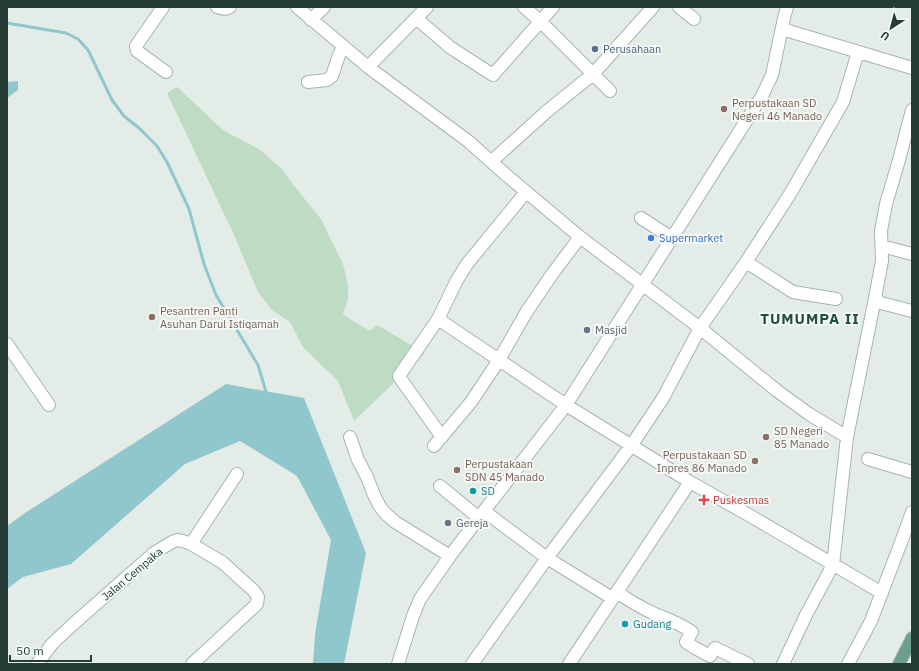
<svg xmlns="http://www.w3.org/2000/svg" width="919" height="671" font-family="'IBM Plex Sans',sans-serif">
	<style>
		.green { fill: #bedcc4 }
		.water { fill: #90c7cd }
		.lines { fill: none; stroke-linecap: round; stroke-linejoin: round }
		.stream { stroke: #90c7cd; stroke-width: 3 }
		.minor-casing { stroke: #a7b4af; stroke-width: 14 }
		.major-casing { stroke: #c2c8c6; stroke-width: 14 }
		.minor { stroke: #fff; stroke-width: 12 }
		.major { stroke: #6c9e8e; stroke-width: 12 }
		.service-dot { fill: #5c6f8a; stroke: #f4f9f6; stroke-width: 1.5 }
		.education-dot { fill: #8d6e63; stroke: #f4f9f6; stroke-width: 1.5 }
		.shop-dot { fill: #3f7fe0; stroke: #f4f9f6; stroke-width: 1.5 }
		.worship-dot { fill: #6b7280; stroke: #f4f9f6; stroke-width: 1.5 }
		.culture-dot { fill: #0f9aa8; stroke: #f4f9f6; stroke-width: 1.5 }
		.health-dot { fill: #e0444e; stroke: #f4f9f6; stroke-width: 1.5 }
		.labels { text-anchor: middle; dominant-baseline: central; stroke-width: 4; stroke-linejoin: round; paint-order: stroke }
		.service-label { font-size: 11px; fill: #4e5e75; stroke: #f4f9f6; text-anchor: start }
		.education-label { font-size: 11px; fill: #785e54; stroke: #f4f9f6; text-anchor: start }
		.shop-label { font-size: 11px; fill: #366cbe; stroke: #f4f9f6; text-anchor: start }
		.worship-label { font-size: 11px; fill: #5b616d; stroke: #f4f9f6; text-anchor: start }
		.culture-label { font-size: 11px; fill: #0d838f; stroke: #f4f9f6; text-anchor: start }
		.health-label { font-size: 11px; fill: #be3a42; stroke: #f4f9f6; text-anchor: start }
		.street-label { font-size: 11px; fill: #243c35; stroke: #f4f9f6 }
		.district-label { font-size: 15px; font-weight: bold; letter-spacing: 1px; fill: #224d40; stroke: #f4f9f6 }
	</style>
	<rect width="100%" height="100%" fill="#e4ece8"/>
	<path class="green" d="M177,87L223,130L260,150L281,168L299,192L321,219L343,264L348,285V299L343,314L353,321L370,331L377,325L425,353L354,421L338,381L303,347L290,322L272,310L258,292L234,235L167,93Z"/>
	<path class="water" d="M18,81V90L7,98V82Z
		M226,384L304,398L366,553L344,664H313L315,634L331,540L297,476L240,441L185,464L71,564L23,577L7,589V526L25,513Z"/>
	<g class="lines">
		<path class="stream" d="M7,23L66,33L78,39L88,50L112,100L124,116L139,128L157,146L167,162L189,209L204,264L216,295L258,365L267,395"/>
		<g class="minor-casing">
			<path id="minor" d="M163,7L136,46L137,51L166,72
				M217,7C222,9 226,10 230,7
				M297,7L368,67L468,141L505,174L580,237L700,328L776,390L809,414L847,437
				M524,7L541,22L610,91
				M679,7L694,19
				M416,18L451,48L493,75L553,7
				M311,20L324,7
				M782,29L912,68
				M368,67L427,7
				M308,82L327,80L332,76L339,55L343,47
				M492,161L546,112L593,74L653,7
				M641,218L672,238
				M580,237L553,273L527,311L499,360L566,405L690,482L754,518L882,593
				M882,246L912,254
				M746,262L793,292L836,299
				M875,298L881,303L912,311
				M438,319L399,376L400,378L442,437
				M7,344L49,405
				M350,437L358,460L367,477L374,495L379,505L384,512L395,522L450,556
				M434,446L471,402L499,360L438,319L457,280L467,264L526,192
				M868,459L912,472
				M440,486L479,518
				M484,511L547,558L612,598
				M191,544L237,474
				M617,592C628,600 642,608 655,614C668,619 681,624 692,632L686,642L695,648L710,656L715,648L748,664
				M37,664L52,644L71,626L154,553L172,542L177,540L183,541L191,544L222,562L254,591L258,597L257,604L192,664
				M398,664L413,616L420,599L450,556L484,511L566,405L762,96L772,75L784,18L787,7
				M472,664L547,558L631,446L663,398L700,328L746,262L790,194L843,102L858,52
				M569,664L690,482
				M783,664L806,615L833,565L847,437L875,298L882,261L881,231L886,204L899,160L912,110
				M848,664L871,621L903,537L912,512"/>
		</g>
		<g class="major-casing">
			<path id="major" d="M899,664L912,638"/>
		</g>
		<use href="#minor" class="minor"/>
		<use href="#major" class="major"/>
	</g>
	<circle class="service-dot" cx="595" cy="49" r="4"/>
	<g class="education-dot">
		<circle cx="724" cy="109" r="4"/>
		<circle cx="152" cy="317" r="4"/>
		<circle cx="766" cy="437" r="4"/>
		<circle cx="755" cy="461" r="4"/>
		<circle cx="457" cy="470" r="4"/>
	</g>
	<circle class="shop-dot" cx="651" cy="238" r="4"/>
	<g class="worship-dot">
		<circle cx="587" cy="330" r="4"/>
		<circle cx="448" cy="523" r="4"/>
	</g>
	<g class="culture-dot">
		<circle cx="473" cy="491" r="4"/>
		<circle cx="625" cy="624" r="4"/>
	</g>
	<path class="health-dot" d="M702 494h4v4h4v4h-4v4h-4v-4h-4v-4h4z"/>
	<g class="labels">
		<g class="service-label">
			<text x="603" y="49">Perusahaan</text>
		</g>
		<g class="education-label">
			<text x="732" y="103">Perpustakaan SD<tspan x="732" dy="13">Negeri 46 Manado</tspan></text>
			<text x="160" y="311">Pesantren Panti<tspan x="160" dy="13">Asuhan Darul Istiqamah</tspan></text>
			<text x="774" y="431">SD Negeri<tspan x="774" dy="13">85 Manado</tspan></text>
			<text x="747" y="455" text-anchor="end">Perpustakaan SD<tspan x="747" dy="13">Inpres 86 Manado</tspan></text>
			<text x="465" y="464">Perpustakaan<tspan x="465" dy="13">SDN 45 Manado</tspan></text>
		</g>
		<g class="shop-label">
			<text x="659" y="238">Supermarket</text>
		</g>
		<g class="worship-label">
			<text x="595" y="330">Masjid</text>
			<text x="456" y="523">Gereja</text>
		</g>
		<g class="culture-label">
			<text x="481" y="491">SD</text>
			<text x="633" y="624">Gudang</text>
		</g>
		<g class="health-label">
			<text x="713" y="500">Puskesmas</text>
		</g>
		<g class="street-label">
			<text transform="translate(132 574) rotate(-40)">Jalan Cempaka</text>
		</g>
		<g class="district-label">
			<text x="810" y="318">TUMUMPA II</text>
		</g>
	</g>
	<rect width="919" height="671" fill="none" stroke="#243c35" stroke-width="16"/>
	<g transform="translate(891 28) rotate(216)" stroke="#f4f9f6" stroke-width="3" paint-order="stroke">
	<path d="M0-3L7 15L0 10L-7 15Z" fill="#243c35"/>
	<text y="-6" font-size="11" font-weight="bold" text-anchor="middle" fill="#243c35">U</text>
	</g>
	<path d="M10 655v6h81v-6" fill="none" stroke="#243c35" stroke-width="2"/>
	<text x="16" y="655" font-size="12" fill="#243c35" stroke="#f4f9f6" stroke-width="3" paint-order="stroke">50 m</text>
</svg>
